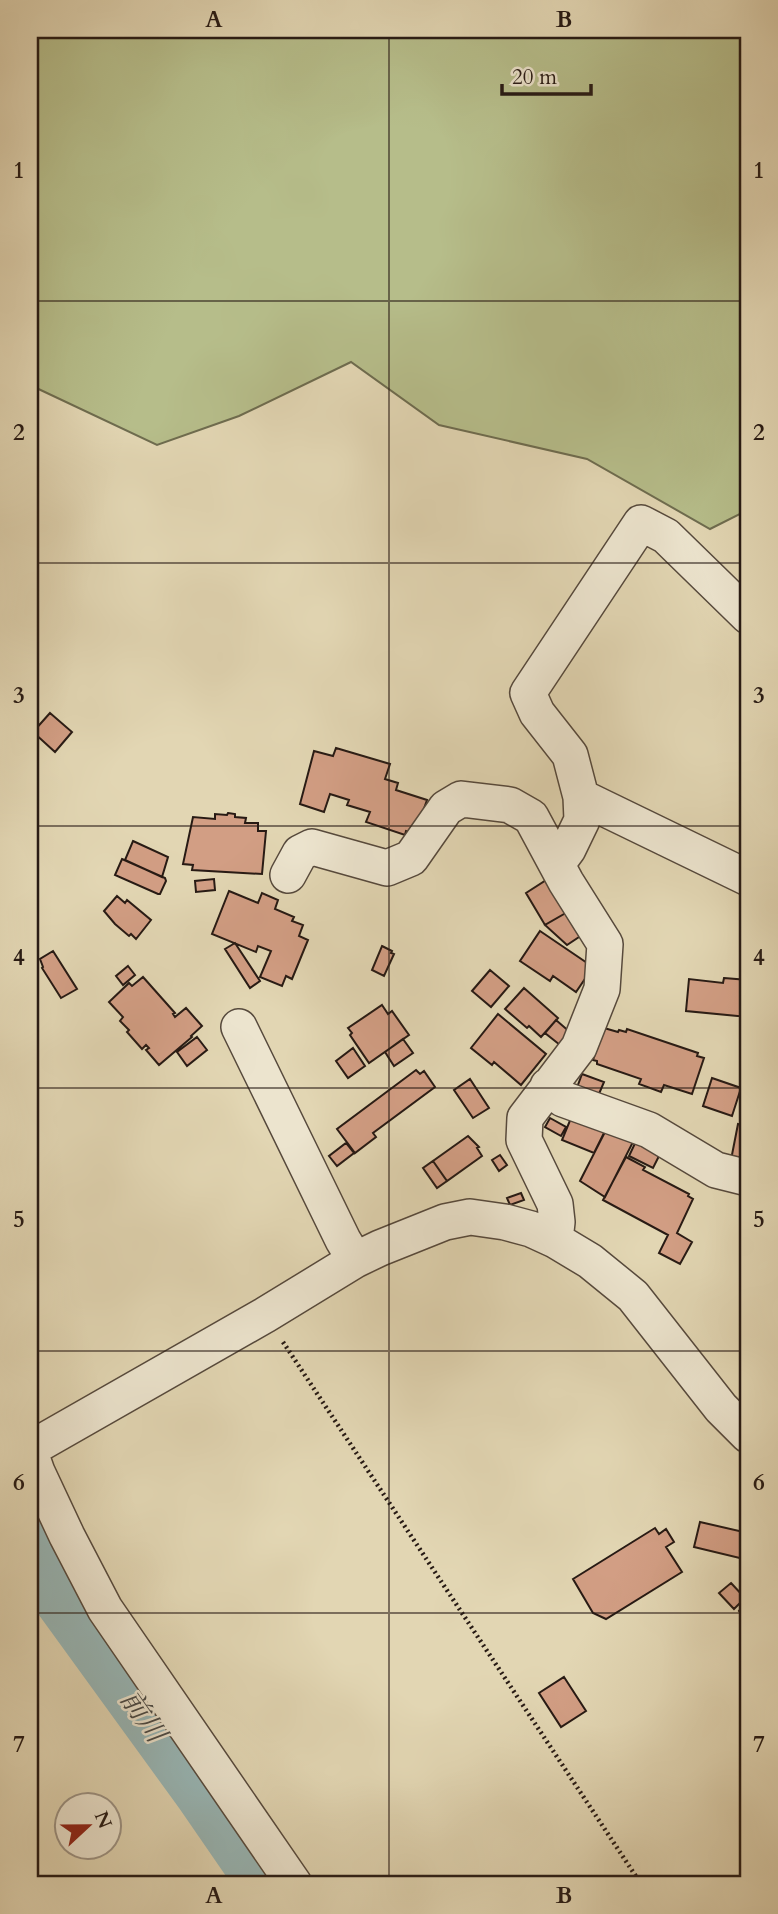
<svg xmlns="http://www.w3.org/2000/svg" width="778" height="1914" font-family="Cardo,'Noto Serif JP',serif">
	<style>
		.green { fill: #b6bd8a; stroke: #6e6c4f; stroke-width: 2 }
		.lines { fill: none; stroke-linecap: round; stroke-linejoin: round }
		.river { stroke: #98b7b7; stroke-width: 52 }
		.building { fill: #d29e84; stroke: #271a14; stroke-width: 2 }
		.minor-casing { stroke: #56493c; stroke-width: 38 }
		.path { stroke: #271a14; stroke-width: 4.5; stroke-dasharray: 2 3.5; stroke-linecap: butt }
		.minor { stroke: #ece4ce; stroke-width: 35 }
		.grid { fill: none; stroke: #271a14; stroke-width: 2; stroke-opacity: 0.55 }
		.labels { text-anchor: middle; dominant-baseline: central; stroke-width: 5; stroke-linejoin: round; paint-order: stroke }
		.water-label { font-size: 28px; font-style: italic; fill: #494945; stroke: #ece4ce }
		.neatline { fill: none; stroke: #271a14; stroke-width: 2.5 }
		.grid-label { font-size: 23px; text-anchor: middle; font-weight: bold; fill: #271a14 }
	</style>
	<rect width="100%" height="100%" fill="#e2d6b3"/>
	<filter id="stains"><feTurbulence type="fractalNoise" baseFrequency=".00286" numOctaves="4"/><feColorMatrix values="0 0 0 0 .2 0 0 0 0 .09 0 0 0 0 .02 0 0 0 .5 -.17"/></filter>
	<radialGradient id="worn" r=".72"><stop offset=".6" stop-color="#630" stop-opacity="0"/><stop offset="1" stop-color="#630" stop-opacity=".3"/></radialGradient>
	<path class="green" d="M30,30H748V510L710,529L587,459L439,425L351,362L239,416L157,445L30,385Z"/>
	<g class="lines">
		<path class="river" d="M30,1544L58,1597L201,1794L263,1884"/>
	</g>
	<path class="building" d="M50,713L72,732L55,752L33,732Z
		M336,748L390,764L385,779L398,783L396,790L427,800L415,834L406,831L405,835L366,822L370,812L347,805L349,800L330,794L324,812L300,804L314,751L333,756Z
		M228,813L235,814V817L246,818L245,823H258V831H266L262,874L192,870L193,865L183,864L193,817L215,819V814L227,815Z
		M133,841L168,857L162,877L125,860Z
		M122,859L165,878L166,881L160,894H158L115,875Z
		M551,877L571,910L545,925L526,893Z
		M214,879L215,890L196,892L195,881Z
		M229,891L258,903L262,893L278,900L275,909L294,917L292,921L303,925L299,936L308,940L292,979L286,976L282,986L260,977L271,951L258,946L256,952L212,934Z
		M117,896L125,903L127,900L151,920L136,939L131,934L129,936L115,924L104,911Z
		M571,910L585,933L567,945L545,925Z
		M540,931L593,967L576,992L553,976L550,981L520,961Z
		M235,943L260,981L250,988L225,949Z
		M382,946L392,951L391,953L394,954L384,976L372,970Z
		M53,951L77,989L61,998L42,968L43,967L40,959Z
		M128,966L135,975L123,985L116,976Z
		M490,970L509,986L491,1007L472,991Z
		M143,977L175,1013L173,1014L175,1017L186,1008L202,1026L191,1036L192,1037L159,1065L146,1050L149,1048L146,1045L142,1049L127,1032L129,1030L120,1021L123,1017L109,1002L129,983L132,986Z
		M724,978L748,980V1017L686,1011L689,979L723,983Z
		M524,988L558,1018L541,1037L529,1026L527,1028L505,1009Z
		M382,1005L388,1014L392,1011L409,1035L369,1063L350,1035L352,1033L348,1028Z
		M498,1014L546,1054L521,1085L494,1062L492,1065L471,1048Z
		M556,1020L571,1033L560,1045L545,1033Z
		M604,1028L618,1032L619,1030L626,1032L627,1029L698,1053L697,1056L704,1058L692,1094L664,1085L661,1092L639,1084L641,1079L597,1064V1061L593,1060Z
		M197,1037L207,1050L187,1066L177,1052Z
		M403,1039L413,1053L394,1066L385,1052Z
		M353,1048L365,1066L348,1078L336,1061Z
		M416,1070L420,1074L424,1071L435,1087L373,1133L376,1137L355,1153L337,1129Z
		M582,1074L604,1082L596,1101L575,1093Z
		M712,1078L741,1088L732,1116L703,1106Z
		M470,1079L489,1108L473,1118L454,1090Z
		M550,1118L566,1127L561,1136L545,1127Z
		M571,1118L605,1131L594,1153L562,1140Z
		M738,1124L748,1126V1168L730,1165Z
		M608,1126L634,1140L605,1197L580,1181Z
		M468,1136L479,1147L477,1148L482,1156L447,1181L433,1161Z
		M638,1137L661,1152L653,1168L629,1156Z
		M346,1143L354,1153L337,1166L329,1156Z
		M500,1155L507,1165L499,1171L492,1160Z
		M626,1157L645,1167L643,1170L689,1194L688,1196L693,1199L677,1233L692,1242L680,1264L659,1253L668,1235L603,1200Z
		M433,1161L447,1181L437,1188L423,1168Z
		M521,1193L524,1200L510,1205L507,1198Z
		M700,1522L748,1533V1560L694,1547Z
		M655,1528L659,1534L666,1529L674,1542L666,1547L682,1572L606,1619L593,1613L573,1579Z
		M731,1583L745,1598L734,1609L719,1593Z
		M748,1600V1619L739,1611Z
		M564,1677L586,1711L561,1727L539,1693Z"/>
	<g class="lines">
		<g class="minor-casing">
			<path id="minor" d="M581,797L748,878
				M557,864L568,849L582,820L581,797L570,755L537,713L528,693L641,523L666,536L748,616
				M288,875L300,853L312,847L387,868L411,858L446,808L461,799L510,805L531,817L566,882L605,944L602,989L579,1047L525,1118L524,1140L555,1204L557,1222L555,1240
				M239,1027L343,1240L355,1260
				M548,1086L563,1099L649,1130L716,1170L748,1178
				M30,1449L265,1315L355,1260L380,1248L445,1222L470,1217L505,1222L531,1229L555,1240L590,1261L633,1296L721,1408L748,1435
				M30,1452L37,1472L67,1536L105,1609L294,1884"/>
		</g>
		<path class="path" d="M283,1342L641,1884"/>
		<use href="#minor" class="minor"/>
	</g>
	<path class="grid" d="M389,30V1884M30,301H748M30,563H748M30,826H748M30,1088H748M30,1351H748M30,1613H748"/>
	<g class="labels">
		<g class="water-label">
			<text transform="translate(143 1716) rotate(55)">前川</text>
		</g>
	</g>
	<rect width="778" height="1914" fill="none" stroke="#e2d6b3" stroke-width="77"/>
	<g transform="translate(88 1826) rotate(68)"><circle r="33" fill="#ece4ce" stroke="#9d9384" stroke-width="2"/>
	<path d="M0-5L12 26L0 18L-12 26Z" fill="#8f2418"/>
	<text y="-10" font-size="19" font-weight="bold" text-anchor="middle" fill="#271a14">N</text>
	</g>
	<path d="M502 84v10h89v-10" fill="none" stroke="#271a14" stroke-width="3.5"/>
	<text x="512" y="84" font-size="21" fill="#271a14" stroke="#ece4ce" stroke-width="5" paint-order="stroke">20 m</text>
	<rect x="38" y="38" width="702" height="1838" class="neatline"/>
	<g class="grid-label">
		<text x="214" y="27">A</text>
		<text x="564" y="27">B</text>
		<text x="19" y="178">1</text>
		<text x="759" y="178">1</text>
		<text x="19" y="440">2</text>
		<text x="759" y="440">2</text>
		<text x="19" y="703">3</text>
		<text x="759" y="703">3</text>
		<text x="19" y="965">4</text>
		<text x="759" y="965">4</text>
		<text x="19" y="1227">5</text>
		<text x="759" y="1227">5</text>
		<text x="19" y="1490">6</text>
		<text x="759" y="1490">6</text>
		<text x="19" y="1752">7</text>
		<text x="759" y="1752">7</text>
		<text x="214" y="1903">A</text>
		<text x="564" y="1903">B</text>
	</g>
	<rect width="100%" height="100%" filter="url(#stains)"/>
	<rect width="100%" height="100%" fill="url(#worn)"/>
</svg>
